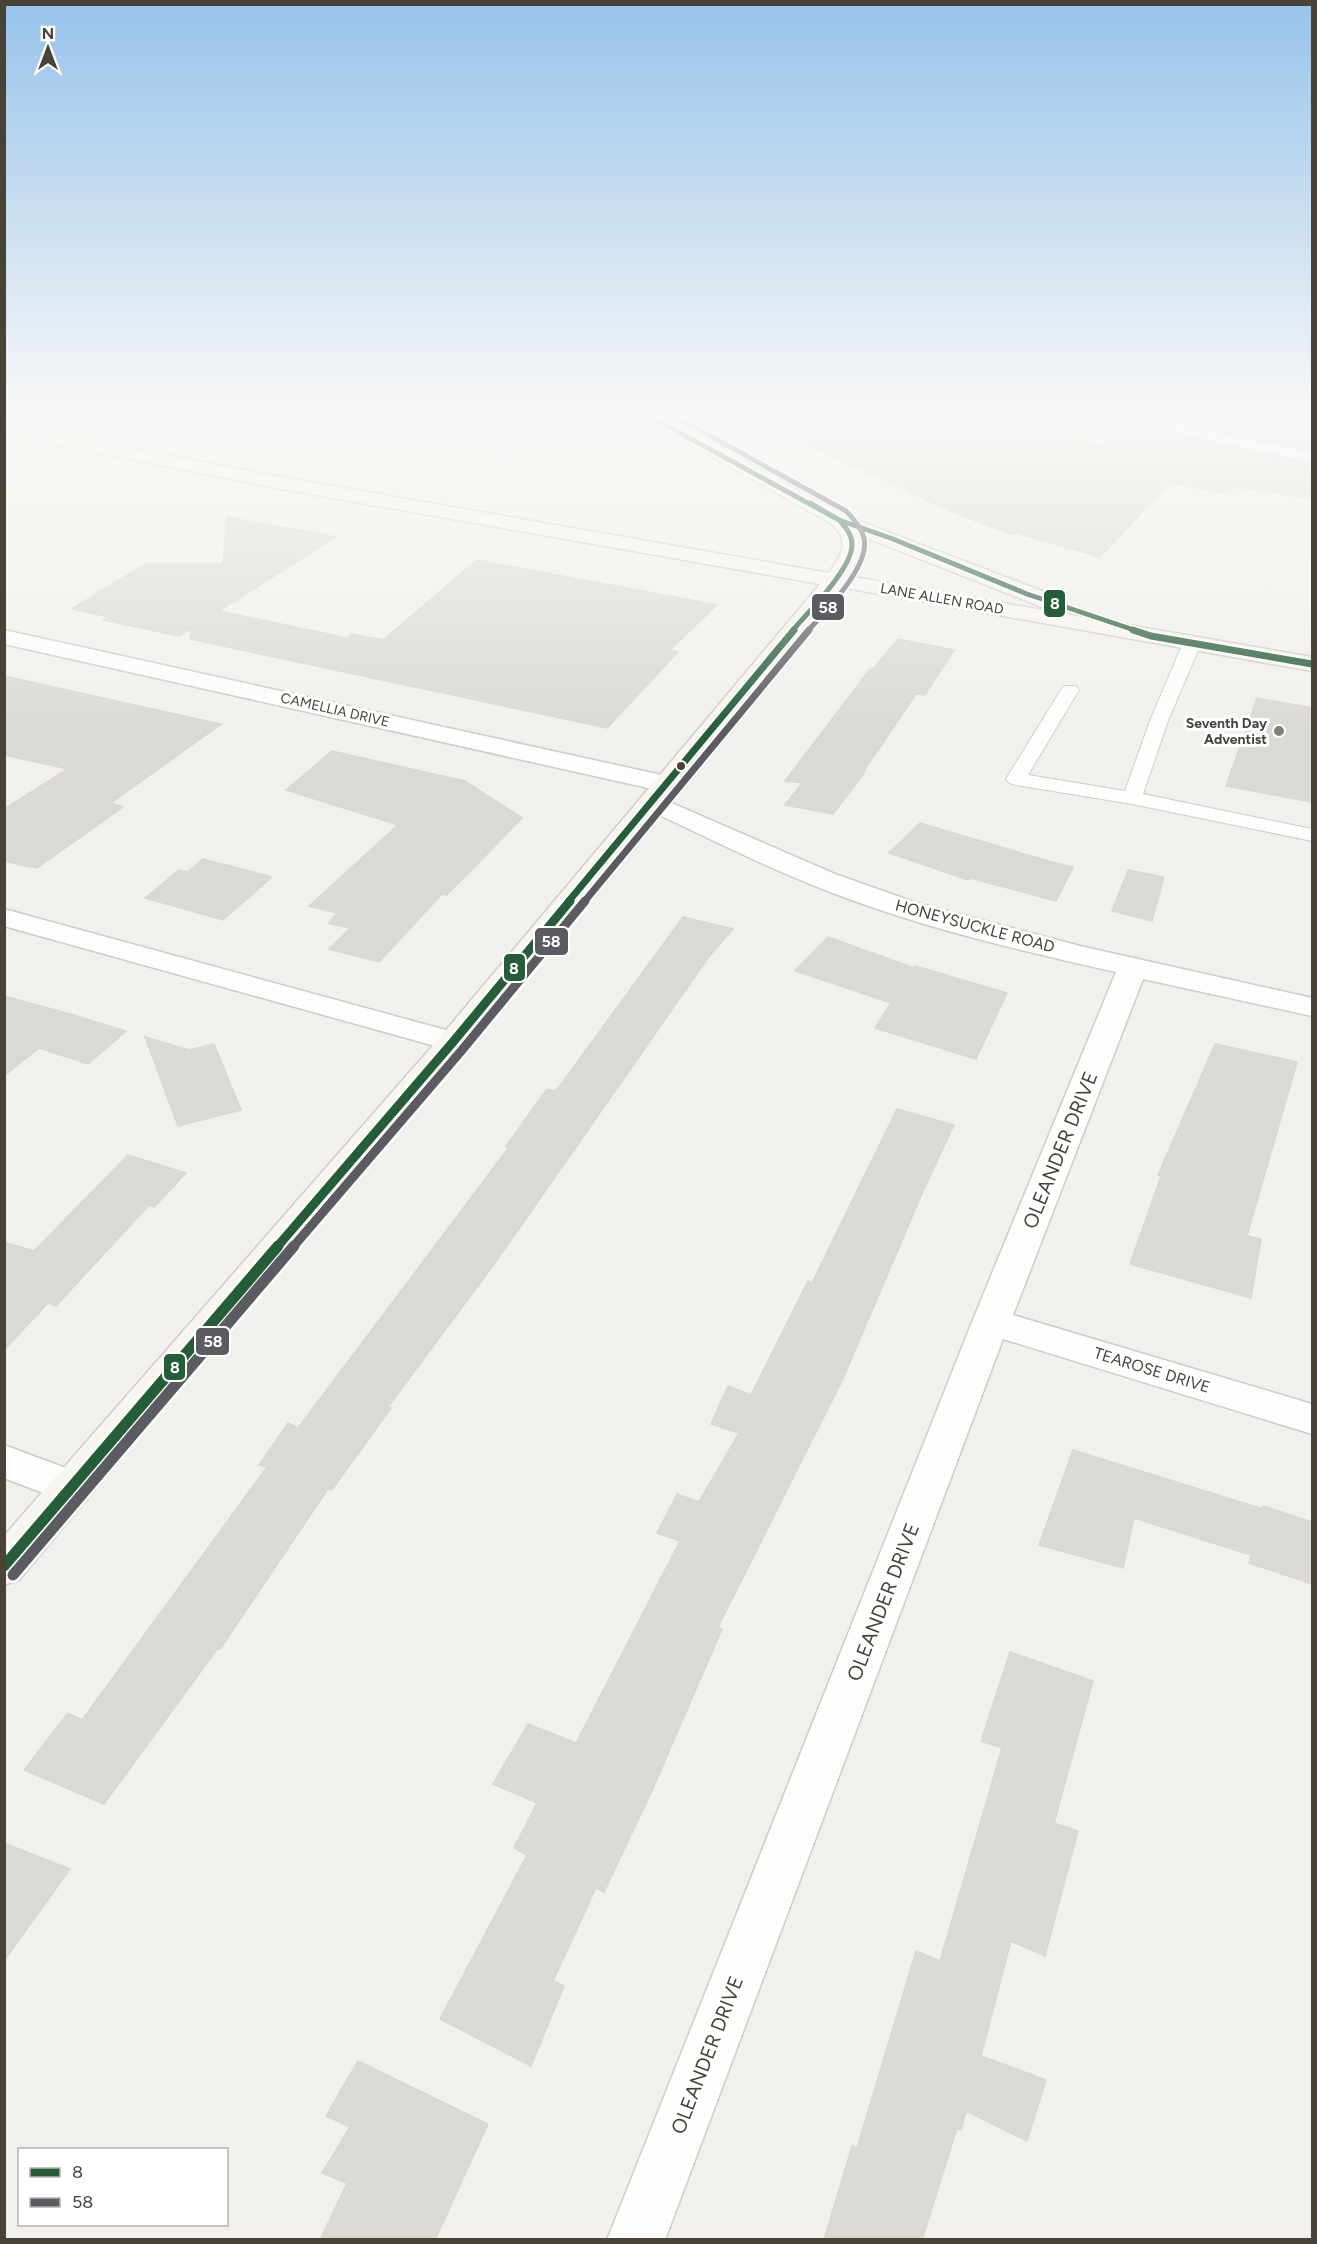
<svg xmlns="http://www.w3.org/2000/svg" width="1317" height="2244" font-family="Figtree,sans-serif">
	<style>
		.building { fill: #dbd9d4; stroke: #dad7d2; stroke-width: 1.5 }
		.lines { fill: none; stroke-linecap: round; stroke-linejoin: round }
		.lane-casing { stroke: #ceccc8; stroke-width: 2 }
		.street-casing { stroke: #ceccc8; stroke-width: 3 }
		.secondary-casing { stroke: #d2cdc3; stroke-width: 3 }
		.lane { fill: #fdfdfc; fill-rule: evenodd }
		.street { fill: #fdfdfc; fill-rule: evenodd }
		.secondary { fill: #f7f5ef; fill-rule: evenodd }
		.bus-1-far3-casing { stroke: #fff; stroke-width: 8 }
		.bus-1-far2-casing { stroke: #fff; stroke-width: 10 }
		.bus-1-far1-casing { stroke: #fff; stroke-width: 14 }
		.bus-1-casing { stroke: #fff; stroke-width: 16 }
		.bus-2-far3-casing { stroke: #fff; stroke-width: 8 }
		.bus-2-far2-casing { stroke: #fff; stroke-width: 10 }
		.bus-2-far1-casing { stroke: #fff; stroke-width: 14 }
		.bus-2-casing { stroke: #fff; stroke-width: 16 }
		.bus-1-far3 { stroke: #255d39; stroke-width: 5 }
		.bus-1-far2 { stroke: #255d39; stroke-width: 7 }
		.bus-1-far1 { stroke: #255d39; stroke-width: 9 }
		.bus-1 { stroke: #255d39; stroke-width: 11 }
		.bus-2-far3 { stroke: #5a5c61; stroke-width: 5 }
		.bus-2-far2 { stroke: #5a5c61; stroke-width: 7 }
		.bus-2-far1 { stroke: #5a5c61; stroke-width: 9 }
		.bus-2 { stroke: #5a5c61; stroke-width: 11 }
		.poi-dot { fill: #847f76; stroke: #fff; stroke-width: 2 }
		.bus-dot { fill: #494237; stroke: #fff; stroke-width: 2 }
		.labels { text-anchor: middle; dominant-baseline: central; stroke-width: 6; stroke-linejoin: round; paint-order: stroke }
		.far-street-label { font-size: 14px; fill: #494237; stroke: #fff }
		.far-poi-label { font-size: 14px; font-weight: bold; fill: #494237; stroke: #fff; text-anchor: end }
		.street-label { font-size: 16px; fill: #494237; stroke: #fff }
		.near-street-label { font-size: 20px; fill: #494237; stroke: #fff }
		.line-badge { stroke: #fff; stroke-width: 2 }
		.badge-label { font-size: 16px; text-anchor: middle; font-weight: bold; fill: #fff }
	</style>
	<rect width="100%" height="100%" fill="#f2f0ec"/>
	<path class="building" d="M749,417H1021L1105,448L1108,417H1125L1128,423L1235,449L1312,464V499L1234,487L1228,494L1170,483L1100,557L1016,533L1012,535L955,513Z
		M1169,417H1312V450L1236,435Z
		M227,517L336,537L219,611L347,638L352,634L383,640L477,560L717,605L670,650L678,652L607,728L190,639L192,628L179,636L103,620L109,617L72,609L145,564H223Z
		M898,639L954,650L925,695L916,694L863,772H865L833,814L785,805L802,783L785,781L870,669H873Z
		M4,676L121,702L221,724L111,803L123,807L37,868L25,866L4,861V809L68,769L4,755Z
		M1257,698L1312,708V802L1226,786Z
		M332,751L465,781L522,818L447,895L442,894L379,962L329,949L350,928L328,923L338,913L309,906L398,825L286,790Z
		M920,823L1048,861L1073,867L1056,901L970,878L968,880L889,853Z
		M203,859L272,877L223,920L145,898L179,870L188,872Z
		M1128,870L1164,877L1152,921L1112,911Z
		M683,917L733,929L708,958L495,1263L388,1407L391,1408L332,1490L328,1489L220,1649L218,1648L104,1804L24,1770L68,1713L82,1720L267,1467L259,1465L288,1423L298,1428L509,1147L506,1146L547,1089L556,1091Z
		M828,937L914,968L915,966L1007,993L976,1059L875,1028L891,1003L795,971Z
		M4,996L70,1014L126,1031L88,1064L39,1048L4,1076Z
		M145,1037L189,1050L214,1044L241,1110L178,1126Z
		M1215,1044L1297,1062L1247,1236L1261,1239L1251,1298L1130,1264L1161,1176L1158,1175Z
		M897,1109L954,1125L924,1189L842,1381L718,1627L722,1629L651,1793L604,1892L596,1888L553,1981L564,1986L531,2066L440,2019L527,1855L514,1848L537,1803L493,1784L528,1724L576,1743L680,1541L657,1533L677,1494L699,1502L739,1433L711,1424L728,1386L751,1395L808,1281L812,1283Z
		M128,1155L186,1173L154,1207L149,1205L56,1306L48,1303L4,1350V1242L34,1251Z
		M1073,1450L1263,1509V1506L1312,1522V1584L1249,1563L1251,1555L1134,1518L1123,1568L1039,1545Z
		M1010,1652L1093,1681L1054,1823L1078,1831L1045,1956L1011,1941L981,2056L1046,2080L1027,2141L966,2111L961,2130L957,2128L922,2240H824L852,2146L857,2148L916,1951L940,1961L1002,1748L981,1741Z
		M4,1843L70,1869L4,1961Z
		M358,2061L488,2124L435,2240H320L347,2183L322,2173L350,2127L326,2116Z"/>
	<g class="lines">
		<g class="lane-casing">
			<path id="lane" d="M1192,638L1198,639L1201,643L1168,721L1143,794L1312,829V841L1132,804L1016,785L1009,783L1006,779L1061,690L1064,686H1076L1079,690L1028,775L1125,791L1150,721L1183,643L1186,639Z"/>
		</g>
		<g class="street-casing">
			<path id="street" d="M1127,417H1158L1236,437L1312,452V462L1236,447L1129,421Z
				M4,630L666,776L675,779L679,784L675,789L666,792L4,644Z
				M651,794L835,874L917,903L1080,946L1312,998V1016L1143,979L1013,1315L1312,1404V1434L1003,1339L665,2240H607L972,1322L1116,972C1022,951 928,929 838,895C771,870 707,837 642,807L638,802L642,797Z
				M4,909L464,1035L469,1042L464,1049L453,1051L4,926Z
				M4,1445L87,1476L93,1488L87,1500L72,1504L4,1478Z"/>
		</g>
		<g class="secondary-casing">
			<path id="secondary" d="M642,417H664L846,516L1058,597L1061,602L1058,607L1050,608L1042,607L862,536V550L848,576L1312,657V671L840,587L464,1049L19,1580L4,1585V1536L442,1035L820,584L293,491L4,435V425L293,479L829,573C841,555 851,542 832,524Z"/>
		</g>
		<use href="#lane" class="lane"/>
		<use href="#street" class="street"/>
		<use href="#secondary" class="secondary"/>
		<g class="bus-1-far3-casing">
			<path id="bus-1-far3" d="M651,417L839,520C845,527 852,534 852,544C853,568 808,612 792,631
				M810,503L839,520L893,539L1027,594L1137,631"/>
		</g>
		<g class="bus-1-far2-casing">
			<path id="bus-1-far2" d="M1133,630L1151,636L1312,664
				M568,902L794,630"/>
		</g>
		<g class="bus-1-far1-casing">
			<path id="bus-1-far1" d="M277,1247L453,1042L570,901"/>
		</g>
		<g class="bus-1-casing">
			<path id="bus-1" d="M4,1566L278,1246"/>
		</g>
		<g class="bus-2-far3-casing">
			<path id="bus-2-far3" d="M676,417L846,511C854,519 861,527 864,538C870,567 826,610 808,631"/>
		</g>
		<g class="bus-2-far2-casing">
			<path id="bus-2-far2" d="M584,902L809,630"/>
		</g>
		<g class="bus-2-far1-casing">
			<path id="bus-2-far1" d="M293,1247L462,1050L585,901"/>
		</g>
		<g class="bus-2-casing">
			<path id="bus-2" d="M13,1575L294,1246"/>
		</g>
		<use href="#bus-1-far3" class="bus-1-far3"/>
		<use href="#bus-1-far2" class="bus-1-far2"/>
		<use href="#bus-1-far1" class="bus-1-far1"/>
		<use href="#bus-1" class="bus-1"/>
		<use href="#bus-2-far3" class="bus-2-far3"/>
		<use href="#bus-2-far2" class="bus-2-far2"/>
		<use href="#bus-2-far1" class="bus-2-far1"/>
		<use href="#bus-2" class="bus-2"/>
	</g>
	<linearGradient id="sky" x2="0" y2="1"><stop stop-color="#97c3eb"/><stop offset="0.57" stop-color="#f9f8f6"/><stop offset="1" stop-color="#f9f8f6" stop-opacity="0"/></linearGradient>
	<rect width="1317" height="732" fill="url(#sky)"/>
	<circle class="poi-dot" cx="1279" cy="731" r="6"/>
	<circle class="bus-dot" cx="681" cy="766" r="5"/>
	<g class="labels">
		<g class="far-street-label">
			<text transform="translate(942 599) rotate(10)">LANE ALLEN ROAD</text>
			<text transform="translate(335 710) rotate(13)">CAMELLIA DRIVE</text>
		</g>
		<g class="far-poi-label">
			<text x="1267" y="723">Seventh Day<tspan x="1267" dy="16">Adventist</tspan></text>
		</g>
		<g class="street-label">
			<text transform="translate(975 926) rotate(15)">HONEYSUCKLE ROAD</text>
			<text transform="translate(1152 1370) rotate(17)">TEAROSE DRIVE</text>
		</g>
		<g class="near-street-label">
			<text transform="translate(1060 1150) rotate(-68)">OLEANDER DRIVE</text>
			<text transform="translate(883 1602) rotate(-69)">OLEANDER DRIVE</text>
			<text transform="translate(707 2055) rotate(-69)">OLEANDER DRIVE</text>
		</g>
	</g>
	<g class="line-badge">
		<rect x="1043" y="589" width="23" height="29" rx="6" fill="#255d39"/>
		<rect x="811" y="593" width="34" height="28" rx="6" fill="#5a5c61"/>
		<rect x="534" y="927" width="35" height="29" rx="6" fill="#5a5c61"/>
		<rect x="503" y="953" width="23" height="29" rx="6" fill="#255d39"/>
		<rect x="195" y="1327" width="35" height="29" rx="6" fill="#5a5c61"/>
		<rect x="163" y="1353" width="23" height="28" rx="6" fill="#255d39"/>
	</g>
	<g class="badge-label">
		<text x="1055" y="609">8</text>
		<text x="828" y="613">58</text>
		<text x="551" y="947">58</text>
		<text x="514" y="974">8</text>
		<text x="213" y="1347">58</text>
		<text x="175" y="1373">8</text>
	</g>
	<rect width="1317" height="2244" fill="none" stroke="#494237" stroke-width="12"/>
	<rect x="18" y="2148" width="210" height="78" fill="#ffffff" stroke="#b6b3af" stroke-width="1.5"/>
	<rect x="30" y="2168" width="30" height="9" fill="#255d39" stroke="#b6b3af" stroke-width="1.5"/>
	<text x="72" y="2178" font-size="18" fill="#494237">8</text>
	<rect x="30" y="2198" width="30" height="9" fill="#5a5c61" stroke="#b6b3af" stroke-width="1.5"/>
	<text x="72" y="2208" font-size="18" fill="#494237">58</text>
	<g transform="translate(48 48)" stroke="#ffffff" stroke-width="4.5" paint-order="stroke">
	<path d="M0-4.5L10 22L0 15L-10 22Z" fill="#494237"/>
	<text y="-9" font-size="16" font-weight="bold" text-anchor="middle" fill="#494237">N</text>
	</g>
</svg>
